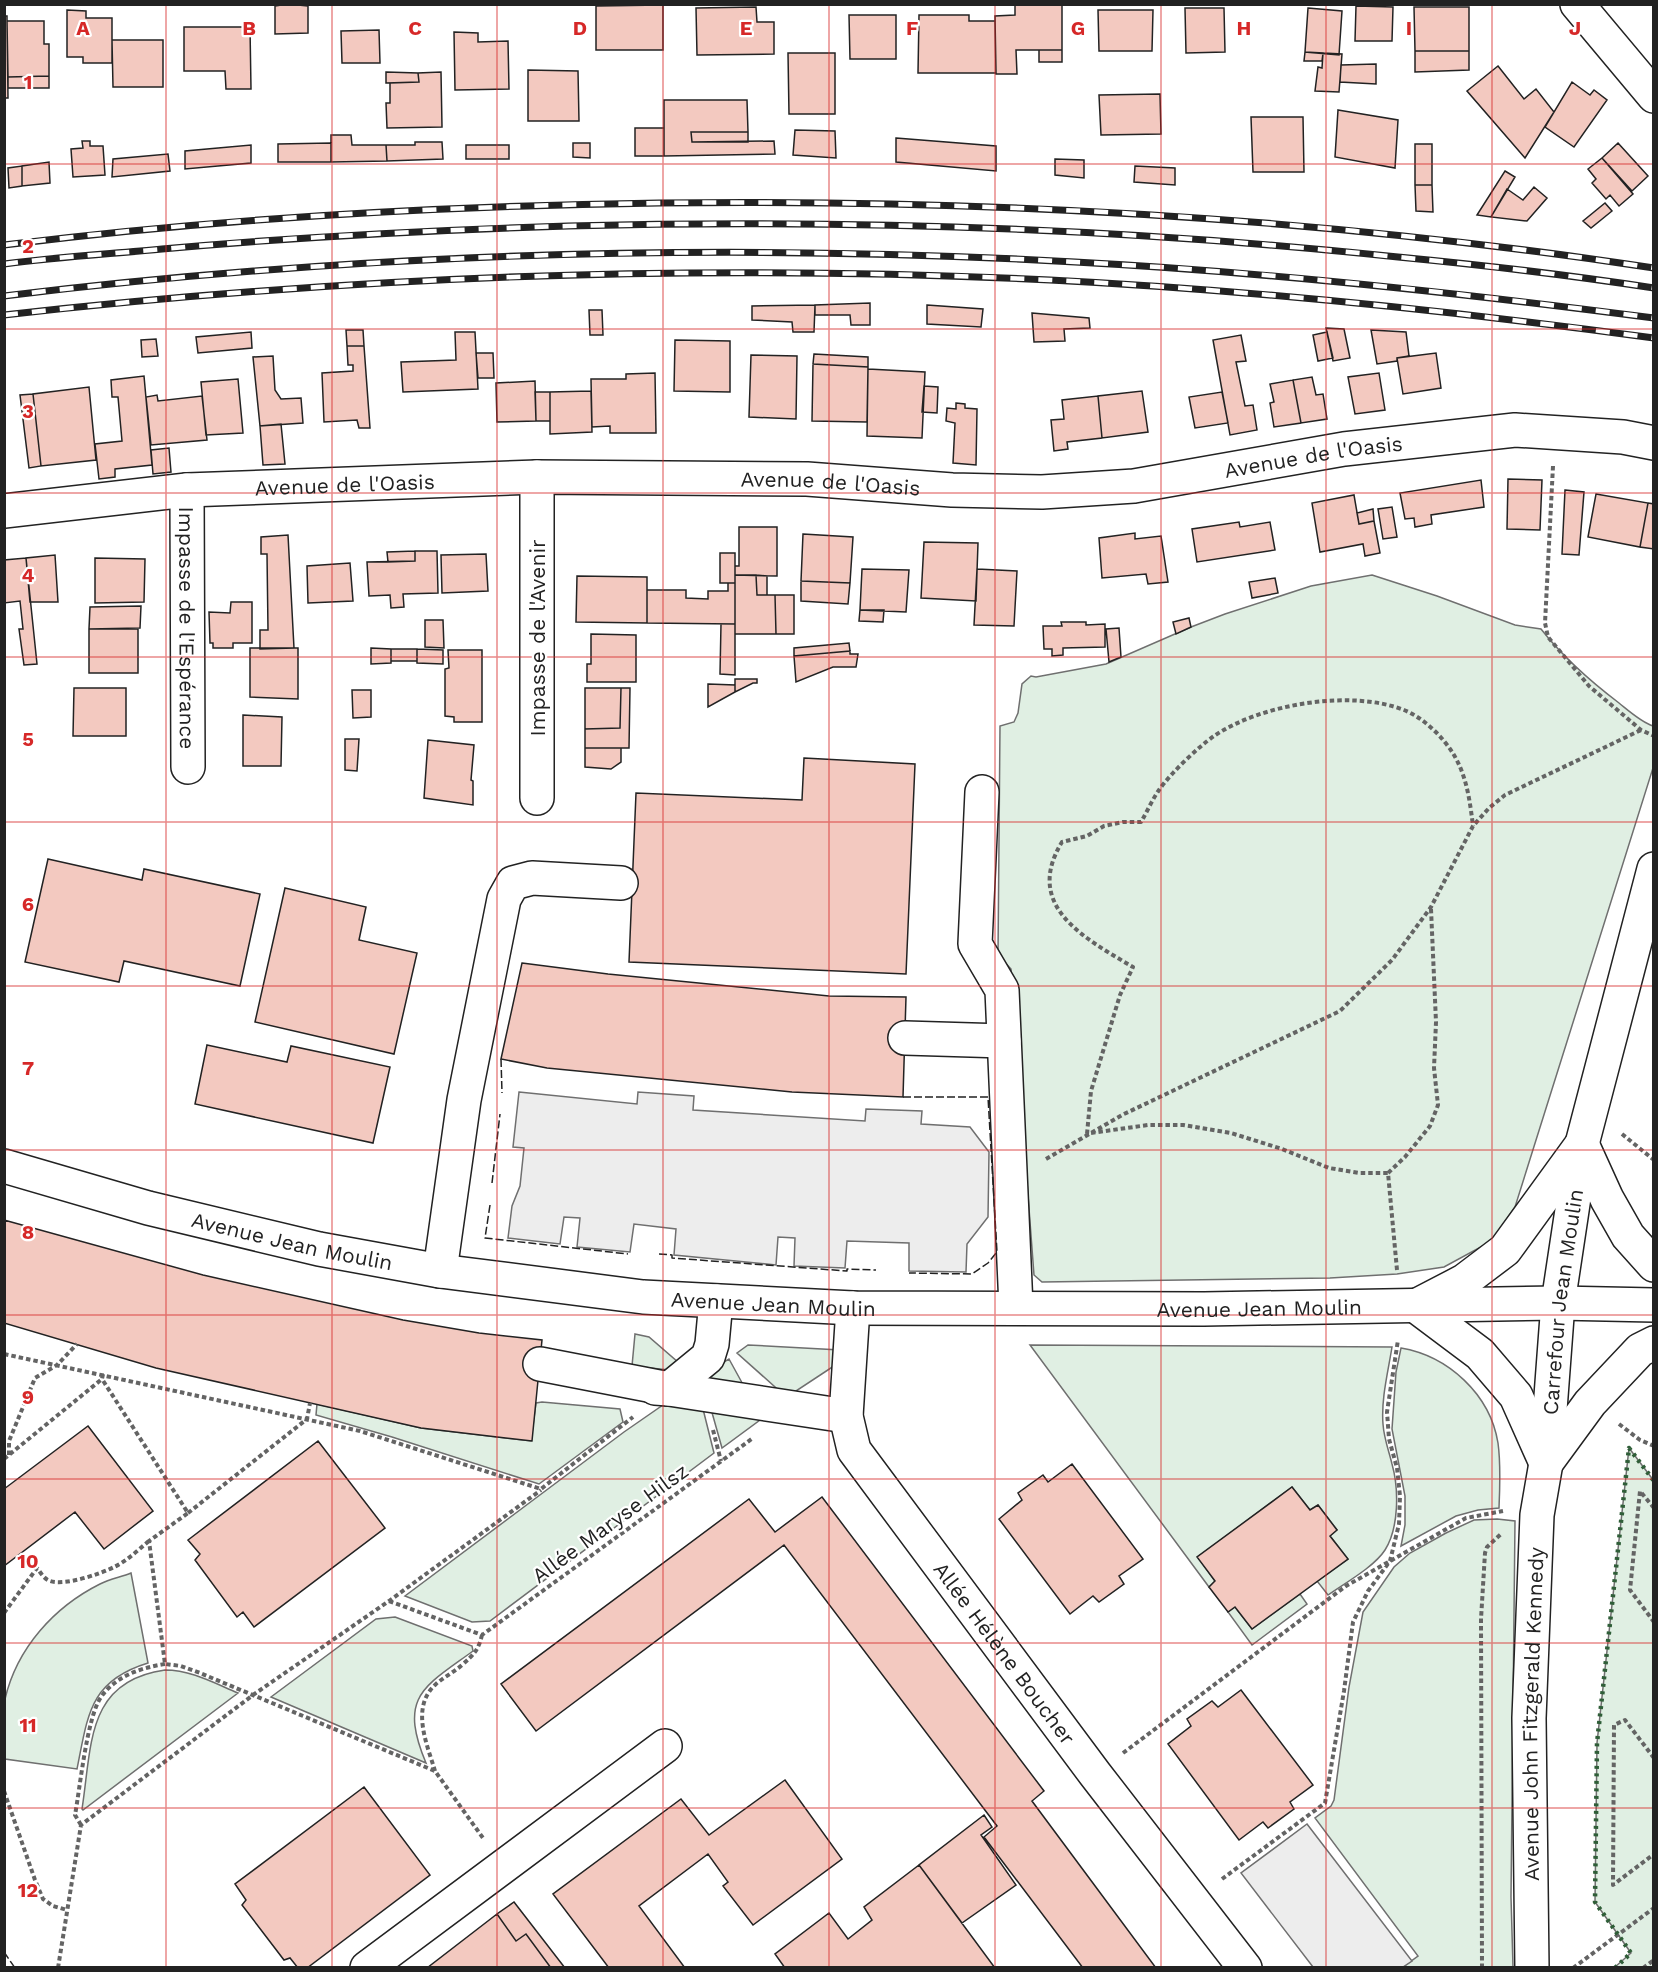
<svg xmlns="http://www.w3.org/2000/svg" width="1658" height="1972" font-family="'Work Sans',sans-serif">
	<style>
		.green { fill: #e0efe3; stroke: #6f6f6f; stroke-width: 1.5 }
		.parking { fill: #ededed; stroke: #6f6f6f; stroke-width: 1.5 }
		.building { fill: #f3c9c0; stroke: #222; stroke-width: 1.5 }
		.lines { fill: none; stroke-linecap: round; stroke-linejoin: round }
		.minor-casing { stroke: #222; stroke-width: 36 }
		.major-casing { stroke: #222; stroke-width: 36 }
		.path { stroke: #646464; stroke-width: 4; stroke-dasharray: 4.5 3; stroke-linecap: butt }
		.minor { stroke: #fff; stroke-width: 33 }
		.major { stroke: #fff; stroke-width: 33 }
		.rail-casing { stroke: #222; stroke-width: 7 }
		.rail { stroke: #fff; stroke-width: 4.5; stroke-dasharray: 14; stroke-linecap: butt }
		.hedge { stroke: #2f5e38; stroke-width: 4.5; stroke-dasharray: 3 4.5; stroke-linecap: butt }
		.fence { stroke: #222; stroke-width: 1.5; stroke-dasharray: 8 3; stroke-linecap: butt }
		.grid { fill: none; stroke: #d62828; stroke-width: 1.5; stroke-opacity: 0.55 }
		.labels { text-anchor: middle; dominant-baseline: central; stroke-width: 4.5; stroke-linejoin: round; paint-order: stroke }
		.street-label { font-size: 21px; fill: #222; stroke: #fff }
		.grid-label { font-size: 20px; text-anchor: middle; font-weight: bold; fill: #d62828; stroke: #fff; stroke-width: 4.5; stroke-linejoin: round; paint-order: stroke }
	</style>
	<rect width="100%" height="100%" fill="#fff"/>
	<path class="green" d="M1372,575L1437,596L1515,625L1541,629C1563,657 1590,681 1619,703C1629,711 1641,722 1653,726V768L1515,1207L1492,1241L1444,1267L1397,1274L1330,1278L1042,1282L1034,1275L1011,969L998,955L1000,726L1014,722L1018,713L1022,684L1031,676L1036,677L1106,664L1191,627L1225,614L1311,586Z
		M635,1334L649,1337L679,1363L669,1370L632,1366Z
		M748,1345L840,1350V1362L790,1395H784L737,1353Z
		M1030,1345L1392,1347C1388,1372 1381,1399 1383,1424C1384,1439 1389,1451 1392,1464C1399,1489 1399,1528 1385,1550C1374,1567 1345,1583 1328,1595L1317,1581L1348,1559L1330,1536L1337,1530L1318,1505L1310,1510L1292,1487L1198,1557L1215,1581L1209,1587Z
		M1401,1348C1448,1356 1490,1394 1498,1443C1501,1465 1500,1486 1499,1508L1478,1510L1456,1516L1401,1546L1405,1525V1496L1392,1429L1396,1372Z
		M729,1359L746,1390L688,1382Z
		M542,1402L620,1409L623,1422L539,1484L392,1437L316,1415L317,1404L421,1428L531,1441L536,1403Z
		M663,1405L703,1409L714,1453L490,1621L472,1622L405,1596L624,1432Z
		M711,1409L757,1414L760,1420L722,1448Z
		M1629,1448L1654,1481L1653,1968L1615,1967L1631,1953L1595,1902L1597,1743Z
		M1497,1519L1515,1521L1511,1897L1513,1967H1403L1418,1956L1315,1818L1331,1806L1334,1800L1349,1687L1363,1612L1394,1567L1410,1553L1446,1533L1474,1520Z
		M131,1573L148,1663C89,1681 88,1715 77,1769L5,1759C4,1740 1,1717 5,1699C17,1648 54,1607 100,1584C110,1579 121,1577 131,1573Z
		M1300,1594L1307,1604L1252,1645L1228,1612L1235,1607L1252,1629Z
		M395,1617L472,1646L473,1651C424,1687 398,1696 426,1763L271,1697L376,1619Z
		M165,1670C191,1670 214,1683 238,1693L83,1810L82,1809C92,1745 86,1681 165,1670Z"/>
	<path class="parking" d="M519,1092L637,1104L638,1092L694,1096L693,1110L865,1121L866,1109L922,1111L921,1124L970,1127L989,1152L988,1217L967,1244L966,1272L909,1271V1243L847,1241L845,1268L794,1266L795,1238L778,1237L776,1265L674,1255L676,1229L634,1224L630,1252L577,1247L580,1218L564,1217L560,1244L508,1238L512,1206L520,1186L524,1148L513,1147Z
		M1307,1824L1412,1961L1403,1967H1313L1241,1873Z"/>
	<path class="building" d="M288,4L308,6V33L275,34V6Z
		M1015,4H1062V50H1016L1017,74H996L995,16L1015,15Z
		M663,5V50H596V6Z
		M1356,6L1393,7L1392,41H1355Z
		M756,7L757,22H774V54L697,55L696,8Z
		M1414,7H1469V51H1415Z
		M1185,8H1224L1225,52L1186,53Z
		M1308,8L1342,11L1339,55L1305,52Z
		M67,10L86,11V18H112V63H83V57H67Z
		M1098,10H1153L1152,51H1099Z
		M849,15H896V59H850Z
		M919,15H969V21H995L996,73H918Z
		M4,16H7V21L8,98H4Z
		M7,21H44V44H49V76L8,77Z
		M184,27H250L251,89H226L225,71H184Z
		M379,30L380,63H342L341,31Z
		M454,32L478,33V42L508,41L509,89L455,90Z
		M112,40H163V87H113Z
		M1039,50H1062V62H1039Z
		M1415,51H1469V70L1415,72Z
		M1305,52L1323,53L1322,61H1304Z
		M788,53H835V114H789Z
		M1323,53L1342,54L1339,92L1315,91L1318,67L1322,68Z
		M1376,64V84L1340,82L1341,65Z
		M1498,66L1524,99L1536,89L1554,112L1525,158L1467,91Z
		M528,70L578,71L579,121H528Z
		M386,72L418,73L419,82L386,83Z
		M441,72L442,127L387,128L386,103H390V83L419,82L418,73Z
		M49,76V88H8V77Z
		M1572,82L1590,95L1594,90L1607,100L1574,147L1545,127Z
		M1160,94L1161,134L1101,135L1099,95Z
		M664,100H747L748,132H691L692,142L774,141L775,154L664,156Z
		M1338,110L1398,120L1395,168L1335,157Z
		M1251,117H1303L1304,172H1253Z
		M635,128H664V156H635Z
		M795,130L835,131L836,158L793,155Z
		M691,132H748V142H692Z
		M331,135H351L352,145H386L387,161L331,162Z
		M896,138L996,146V171L896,162Z
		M82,141H90V146H103L105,175L73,177L71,149L83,148Z
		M415,142H442L443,159L387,161L386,145H415Z
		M331,143V162H278V144Z
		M573,143H590V158L573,157Z
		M1618,143L1648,176L1632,191L1602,158Z
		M1415,144H1432V185H1415Z
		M251,145V163L185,169V151Z
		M466,145H509V159H466Z
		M168,154L170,171L112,177L113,159Z
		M1602,158L1633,194L1619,206L1610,195L1606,199L1592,183L1596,179L1588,169Z
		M1055,159L1084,160V178L1055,175Z
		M49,162L50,183L22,186V166Z
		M22,166V186L9,188L8,168Z
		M1135,166L1175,168V185L1134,182Z
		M1505,171L1515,177L1491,217L1477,215Z
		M1415,185H1432L1433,212L1416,211Z
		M1534,187L1547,198L1527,221L1491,217L1507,189L1523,200Z
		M1605,203L1612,211L1591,228L1583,221Z
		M870,303V325H851L850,315H815V305Z
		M815,305L814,332H793L792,322L752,320V306Z
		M927,305L983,309L981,327L927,324Z
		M589,310H602L603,335H590Z
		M1032,313L1089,318L1090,328L1064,329L1065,341L1034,342Z
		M1326,328L1344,329L1350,358L1333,361Z
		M346,330H363L364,346H347Z
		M1371,330L1406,332L1409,356L1397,358V361L1377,364Z
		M251,332L252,348L198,353L196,337Z
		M455,332H475L478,389L403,392L401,362L456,360Z
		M1327,332L1333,358L1318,361L1313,335Z
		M1241,335L1246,361L1236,362L1245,406L1253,405L1257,430L1230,435L1213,340Z
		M156,339L158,356L142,357L141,340Z
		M675,340L730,341V392L674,391Z
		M347,346H364L370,428H359L357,420L324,422L322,373L353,371V365H348Z
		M476,353H493L494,378H478Z
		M1436,353L1441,388L1403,394L1397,358Z
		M814,354L868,357V367L813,364Z
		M751,355L797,356L796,419L749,417Z
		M273,356L275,390L281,399L301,398L303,423L260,426L253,357Z
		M813,364L868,367L867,422L812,421Z
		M868,369L925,372L922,438L867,436Z
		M655,373L656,433H610V426L592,427L591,379H626V374Z
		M1379,373L1385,410L1355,414L1348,377Z
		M144,376L152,465L115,469V477L99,479L95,444L122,441L118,397H112L111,380Z
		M1312,377L1316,395L1323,394L1327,419L1301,423L1293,380Z
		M238,379L243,433L206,435L201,382Z
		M1293,380L1301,423L1274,427L1270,403L1274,402L1270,384Z
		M535,381L536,421L497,422L496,383Z
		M924,386L938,387L937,413L922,412Z
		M89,387L96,460L41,466L33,394Z
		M591,391L592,432L550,434V392Z
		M1142,391L1148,432L1102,438L1098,396Z
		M535,392H550V421H536Z
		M1222,392L1228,423L1195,428L1189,397Z
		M33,394L41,466L29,468L20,395Z
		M157,395L158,401L202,396L207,440L151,445L146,397Z
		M1098,396L1102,438L1067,442L1068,449L1054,451L1051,420L1064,419L1062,400Z
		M956,403L965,404V408L977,409L976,465L953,463L955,423L946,421L947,408L956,409Z
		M281,424L285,464L263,465L260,426Z
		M169,448L171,472L153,474L151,450Z
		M1508,479L1542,480L1540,530L1507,529Z
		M1481,480L1484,507L1431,515L1432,524L1415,527L1414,518L1405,519L1400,493Z
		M1565,490L1584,492L1579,555L1562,554Z
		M1596,494L1648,503L1640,547L1588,537Z
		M1354,495L1359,524L1374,521L1380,553L1365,556L1363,544L1320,552L1312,503Z
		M1648,503L1654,504V549L1640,547Z
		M1392,507L1397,537L1383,539L1378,509Z
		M1373,509L1374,521L1359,524L1357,513Z
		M1239,522L1240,527L1270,522L1275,550L1197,562L1192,529Z
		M739,527H777V576L735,575V566H739Z
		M1135,533V539L1161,536L1168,582L1148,584L1146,574L1102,578L1099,538Z
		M803,534L853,537L850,583L801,581Z
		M288,535L294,648L260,649V630H268L267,554H261V537Z
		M924,542L978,543L976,601L921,598Z
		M415,551H437L438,593L403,594L404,607L391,608L390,595L369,596L367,562L415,561Z
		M415,551V561L388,562L387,552Z
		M720,553H735V583H720Z
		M486,554L488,591L442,593L441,555Z
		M55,555L58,602H30L26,558Z
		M26,558L37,664L24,665L19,629H23L20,601L4,603V560Z
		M95,558L145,559L144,602L95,603Z
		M350,563L353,601L308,603L307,566Z
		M862,569L909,570L906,612L860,610Z
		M977,569L1017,571L1014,626L974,625Z
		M735,575H756L757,595H775L776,634H735Z
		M756,575L767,576V595H757Z
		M577,576L647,577V623L576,622Z
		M1275,578L1278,593L1252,598L1249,582Z
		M801,581L850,583L848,604L801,601Z
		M728,583H735V624L647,623V590H686V598L708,599V591H728Z
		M775,595H794V634H776Z
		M231,602H252V643H233V648H213V643H210L209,612L230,613Z
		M141,606L140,628L89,629L90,607Z
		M860,610H884L883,622L859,621Z
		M1189,618L1191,627L1176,634L1173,622Z
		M425,620H443L444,648L425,647Z
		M1061,622H1086V625L1105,624V647L1063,648V655L1052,656V649H1044L1043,626H1062Z
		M721,624H735V675L720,674Z
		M1119,628L1121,657L1109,662L1106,629Z
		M89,629H138V673H89Z
		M591,634L636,635V682H587V664H591Z
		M849,643L850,651L794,656V648Z
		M250,648H298V699L250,697Z
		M371,648L391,649V663L371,664Z
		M391,649H417V661H391Z
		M417,649L443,650V664L417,663Z
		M448,650H482V722H454V717L445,716V669L449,668Z
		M850,651V654H858L856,667H833L796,682L794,656Z
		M735,679H757V683H753L735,692Z
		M708,684L735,685V692L708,707Z
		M74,688H126V736H73Z
		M585,688H621L620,728L585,729Z
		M621,688H630L629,748H585V729L620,728Z
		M352,690H371V717L353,718Z
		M243,715L282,717L281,766H243Z
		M345,739H359L357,771L345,770Z
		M428,740L474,745L471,780L473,781V805L424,798Z
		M585,748H621V762L611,769L585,767Z
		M804,758L915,764L906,974L629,962L636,793L802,800Z
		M48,859L142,880L144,869L260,894L240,986L124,961L119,982L25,962Z
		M285,888L366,907L359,940L417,953L394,1054L255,1022Z
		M522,963L608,974L829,996L906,997L903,1097L792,1092L547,1068L501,1059Z
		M207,1045L287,1062L291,1046L390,1067L373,1143L195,1104Z
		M4,1220L203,1275L403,1320L479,1333L542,1340L532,1441L421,1428L156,1368L4,1323Z
		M88,1426L153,1511L104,1549L75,1512L4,1566V1489Z
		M318,1441L385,1528L254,1627L243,1612L237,1617L195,1560L200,1554L188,1540Z
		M1072,1464L1143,1559L1119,1576L1124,1584L1099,1602L1093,1596L1070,1614L999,1519L1022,1500L1018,1493L1043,1475L1048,1482Z
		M1292,1487L1310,1510L1318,1505L1337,1530L1330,1536L1348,1559L1252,1629L1235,1607L1228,1612L1209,1587L1215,1581L1197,1557Z
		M822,1497L1044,1791L1032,1801L1156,1968H1083L984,1837L997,1826L784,1545L536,1731L501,1684L749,1499L775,1532Z
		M1241,1690L1313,1785L1290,1802L1294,1809L1268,1828L1263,1822L1239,1840L1168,1744L1191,1726L1187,1719L1212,1701L1218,1707Z
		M785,1780L842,1859L753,1925L723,1886L728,1882L708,1854L639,1906L685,1968H609L553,1894L681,1799L709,1835Z
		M364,1787L430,1875L307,1968H298L290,1958L284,1960L242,1905L246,1900L235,1884Z
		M984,1815L992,1827L981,1835L1016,1885L962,1923L919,1865Z
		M919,1865L995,1968H785L775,1954L829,1913L848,1939L872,1920L864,1907Z
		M514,1902L565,1968H551L526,1934L516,1941L497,1914Z
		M497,1914L516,1941L526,1934L551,1968H427Z"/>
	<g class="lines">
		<g class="minor-casing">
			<g id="minor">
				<path d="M1577,4L1654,96"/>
				<path d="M537,477V798"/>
				<path id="s1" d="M187,490L188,767"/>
				<path id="s2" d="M4,511L187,490L537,477L807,479L952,490L1042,492L1134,486L1344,449L1515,430L1623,437L1654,443"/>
				<path d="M982,792L975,944L1002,990L1016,1307"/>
				<path d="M905,1038L1004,1041"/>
				<path id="s3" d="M4,1166L148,1208L319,1249L440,1271L643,1297L853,1308L1204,1309L1558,1303L1654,1305"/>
				<path d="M1654,1265L1628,1236L1607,1199L1582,1144L1505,1250L1464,1281L1416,1306L1480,1354L1516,1396L1546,1463L1590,1403L1640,1350L1654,1343"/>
				<path d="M440,1271L464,1100L504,899L513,883L532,878L621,883"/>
				<path id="s4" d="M853,1308L846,1416L854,1450L1095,1774L1245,1968"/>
				<path d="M540,1364L669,1389L846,1416"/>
				<path d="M655,1388L669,1389L708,1357L712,1344L716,1301"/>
				<path d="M367,1968L665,1746"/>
			</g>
		</g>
		<g class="major-casing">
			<g id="major">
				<path id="s5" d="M1532,1968L1529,1718L1537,1515L1546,1463L1558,1303L1582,1144L1654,869"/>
			</g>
		</g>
		<path class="path" d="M1553,466L1545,623L1548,637L1589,686L1641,730L1654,736
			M1091,1133L1148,1125H1183L1231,1133L1282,1149L1329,1168L1359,1173H1388
			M1087,1134L1091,1091L1120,995L1133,967C1084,938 1023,906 1062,842L1087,836L1104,826L1123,822H1141C1147,812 1152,800 1159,790C1171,773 1197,748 1214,736C1261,704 1351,689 1404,710C1424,718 1443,737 1454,755C1467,777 1470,802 1473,826
			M1622,1134L1654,1160
			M1046,1159L1122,1115L1340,1011L1392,960L1431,907L1473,826L1489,808L1505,795L1641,730
			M1397,1270L1388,1173L1405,1157L1430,1126L1438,1105L1434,1068L1436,1022L1431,909
			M4,1354L360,1431L541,1489L633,1417
			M103,1374L102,1379L188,1513L149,1541L165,1664L181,1666L200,1673L435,1771L483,1838
			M1619,1424L1640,1440L1654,1446
			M713,1430L721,1461
			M9,1455V1441L35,1378L57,1365L77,1344
			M4,1459L102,1379
			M1654,1508L1640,1491L1630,1590L1654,1622
			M188,1513L307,1419L310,1403
			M389,1601L482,1635L753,1438
			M4,1613L37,1568C41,1573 44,1579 50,1581C65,1586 100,1574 114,1567C127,1561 138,1550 149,1541
			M4,1697H6
			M1123,1753L1346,1586L1466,1518L1503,1511
			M1654,1758L1625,1720L1614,1725L1613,1885L1654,1854
			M435,1771C427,1744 410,1707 436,1684C444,1677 454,1672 462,1665C474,1654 478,1651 482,1635
			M4,1791L35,1880L43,1899L53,1906L67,1910
			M81,1825L75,1815C80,1788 87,1717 101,1697C116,1676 140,1668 165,1664
			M1222,1879L1325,1803L1344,1691L1353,1622L1368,1591L1390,1561L1399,1524L1400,1496L1397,1468L1389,1439L1387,1412L1398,1340
			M58,1968L81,1825L253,1695L389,1601L541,1490
			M1482,1968L1481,1619L1485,1553L1487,1547L1501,1534
			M1573,1968L1654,1908
			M1643,1968L1654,1960"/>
		<use href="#minor" class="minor"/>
		<use href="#major" class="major"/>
		<g class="rail-casing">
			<path id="rail" d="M4,245C221,218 441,206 659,203C991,199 1325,218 1654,268
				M4,264C57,257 109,254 162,249C297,237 432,230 568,226C845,219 1122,228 1398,257C1483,265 1569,275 1654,288
				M4,296C359,253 718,242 1075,262C1268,272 1461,293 1654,318
				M4,315C351,276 702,263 1050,280C1252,290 1453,311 1654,338"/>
		</g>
		<use href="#rail" class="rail"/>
		<path class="hedge" d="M1615,1968L1631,1953L1595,1902L1597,1743L1629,1448L1654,1481"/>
		<path class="fence" d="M501,1059L502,1093
			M903,1097H988L997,1252L988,1263L972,1274L909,1273
			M492,1183L500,1114
			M490,1205L485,1238L628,1254
			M659,1254L672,1255V1258L847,1271V1269L876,1270
			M4,1952L15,1968"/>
	</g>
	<path class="grid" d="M166,4V1968M332,4V1968M497,4V1968M663,4V1968M829,4V1968M995,4V1968M1161,4V1968M1326,4V1968M1492,4V1968M4,164H1654M4,329H1654M4,493H1654M4,657H1654M4,822H1654M4,986H1654M4,1150H1654M4,1315H1654M4,1479H1654M4,1643H1654M4,1808H1654"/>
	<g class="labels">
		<g class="street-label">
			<text stroke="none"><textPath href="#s2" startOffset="1314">Avenue de l'Oasis</textPath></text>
			<text stroke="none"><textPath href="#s2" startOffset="342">Avenue de l'Oasis</textPath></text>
			<text stroke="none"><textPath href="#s2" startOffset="828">Avenue de l'Oasis</textPath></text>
			<text stroke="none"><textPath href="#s1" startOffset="138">Impasse de l'Espérance</textPath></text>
			<text transform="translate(537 638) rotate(-90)">Impasse de l'Avenir</text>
			<text stroke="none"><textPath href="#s3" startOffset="298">Avenue Jean Moulin</textPath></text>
			<text stroke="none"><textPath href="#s3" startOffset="784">Avenue Jean Moulin</textPath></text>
			<text stroke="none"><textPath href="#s5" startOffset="668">Carrefour Jean Moulin</textPath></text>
			<text stroke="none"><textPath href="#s3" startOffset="1270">Avenue Jean Moulin</textPath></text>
			<text transform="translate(610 1523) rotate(-36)">Allée Maryse Hilsz</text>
			<text stroke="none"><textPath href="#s4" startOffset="396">Allée Hélène Boucher</textPath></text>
			<text stroke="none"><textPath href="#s5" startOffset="254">Avenue John Fitzgerald Kennedy</textPath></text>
		</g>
	</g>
	<g class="grid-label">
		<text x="83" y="35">A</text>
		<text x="249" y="35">B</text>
		<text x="415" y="35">C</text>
		<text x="580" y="35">D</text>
		<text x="746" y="35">E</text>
		<text x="912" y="35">F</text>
		<text x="1078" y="35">G</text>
		<text x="1244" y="35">H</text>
		<text x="1409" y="35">I</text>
		<text x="1575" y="35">J</text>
		<text x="28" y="89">1</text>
		<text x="28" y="253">2</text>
		<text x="28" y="418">3</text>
		<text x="28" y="582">4</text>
		<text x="28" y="746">5</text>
		<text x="28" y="911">6</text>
		<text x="28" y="1075">7</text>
		<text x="28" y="1239">8</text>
		<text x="28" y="1404">9</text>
		<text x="28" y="1568">10</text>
		<text x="28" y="1732">11</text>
		<text x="28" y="1897">12</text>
	</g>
	<rect width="1658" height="1972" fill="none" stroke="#222222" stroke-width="12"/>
</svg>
